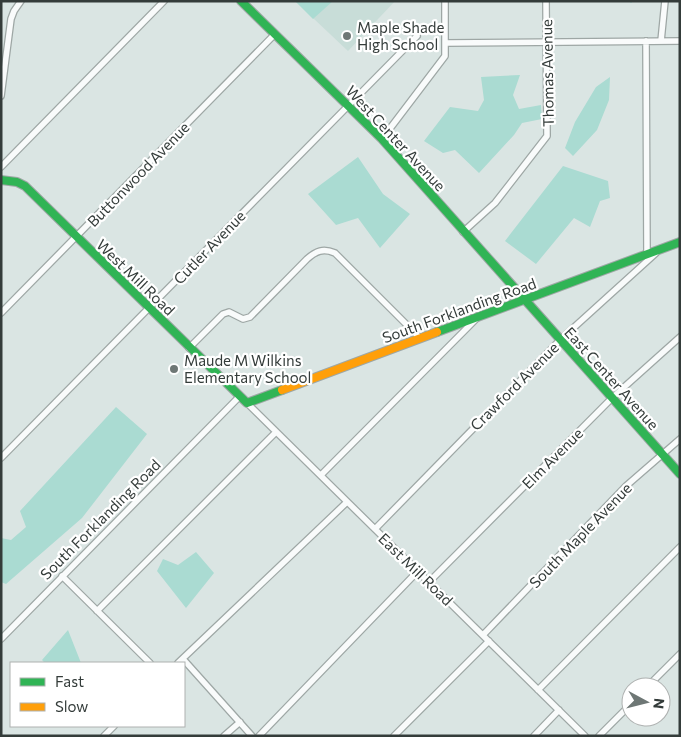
<svg xmlns="http://www.w3.org/2000/svg" width="681" height="737" font-family="Commissioner,sans-serif">
	<style>
		.built { fill: #c8ddd8 }
		.green { fill: #aadbd2 }
		.lines { fill: none; stroke-linecap: round; stroke-linejoin: round }
		.stream { stroke: #58d1c1; stroke-width: 1 }
		.street-casing { stroke: #9ea7a5; stroke-width: 8 }
		.fast-casing { stroke: #9ea7a5; stroke-width: 10 }
		.slow-casing { stroke: #9ea7a5; stroke-width: 10 }
		.street { stroke: #f9fbfb; stroke-width: 5.5 }
		.fast { stroke: #30b455; stroke-width: 8 }
		.slow { stroke: #ff9f0a; stroke-width: 8 }
		.poi-dot { fill: #6e7775; stroke: #fff; stroke-width: 2 }
		.labels { text-anchor: middle; dominant-baseline: central; stroke-width: 4.5; stroke-linejoin: round; paint-order: stroke }
		.poi-label { font-size: 15px; fill: #343c3a; stroke: #fff; text-anchor: start }
		.street-label { font-size: 15px; fill: #343c3a; stroke: #fff }
	</style>
	<rect width="100%" height="100%" fill="#dae5e3"/>
	<path class="built" d="M295,1H395L348,51Z"/>
	<path class="green" d="M295,1H333L313,19Z
		M520,75L513,95L519,109L541,105L542,119L522,123L514,135L479,173L455,150L443,153L424,141L450,107L478,111L484,100L481,77Z
		M610,77L609,100L597,130L573,156L565,148L575,122L596,87Z
		M358,157L383,194L410,214L380,248L358,218L336,225L308,194Z
		M563,166L608,181L610,198L600,201L590,227L574,218L536,264L505,241Z
		M116,407L147,434L82,518L6,584L1,582V538L11,540L26,527L20,511Z
		M196,552L214,573L186,608L157,571L163,559L178,565Z
		M68,630L81,663H45L42,660Z"/>
	<g class="lines">
		<path class="stream" d="M631,2V1"/>
		<g class="street-casing">
			<path id="street" d="M646,41L647,254
				M661,41L665,1
				M446,43L680,41
				M1,96L11,19L14,11L21,1
				M382,139L445,56V1
				M1,167L164,1
				M463,232L495,203L547,136L546,1
				M1,313L274,35
				M189,348L223,314L229,312L243,319L250,317L307,259C316,251 323,248 335,253L420,338
				M247,403L585,736
				M1,458L417,36
				M321,475L476,319
				M375,529L560,340L656,253
				M62,576L150,663
				M429,582L612,398L680,337
				M97,611L276,432
				M483,635L626,486L680,439
				M1,639L239,397
				M183,659L252,736
				M178,663L347,502
				M647,687L680,654
				M538,690L680,547
				M104,736L114,726
				M224,736L240,722
				M259,736L418,571
				M394,736L489,641
				M534,736L559,710
				M599,736L631,704"/>
		</g>
		<g class="fast-casing">
			<path id="fast" d="M241,1L382,139L680,474
				M1,180L17,182L25,186L247,403L282,390
				M437,332L680,242"/>
		</g>
		<g class="slow-casing">
			<path id="slow" d="M282,390L437,332"/>
		</g>
		<use href="#street" class="street"/>
		<use href="#fast" class="fast"/>
		<use href="#slow" class="slow"/>
	</g>
	<g class="poi-dot">
		<circle cx="347" cy="36" r="5"/>
		<circle cx="174" cy="369" r="5"/>
	</g>
	<g class="labels">
		<g class="poi-label">
			<text x="357" y="27">Maple Shade<tspan x="357" dy="17">High School</tspan></text>
			<text x="184" y="360">Maude M Wilkins<tspan x="184" dy="17">Elementary School</tspan></text>
		</g>
		<g class="street-label">
			<text transform="translate(547 73) rotate(-91)">Thomas Avenue</text>
			<text transform="translate(396 138) rotate(47)">West Center Avenue</text>
			<text transform="translate(138 174) rotate(-46)">Buttonwood Avenue</text>
			<text transform="translate(209 247) rotate(-46)">Cutler Avenue</text>
			<text transform="translate(136 277) rotate(44)">West Mill Road</text>
			<text transform="translate(459 310) rotate(-20)">South Forklanding Road</text>
			<text transform="translate(612 378) rotate(48)">East Center Avenue</text>
			<text transform="translate(514 386) rotate(-45)">Crawford Avenue</text>
			<text transform="translate(552 458) rotate(-45)">Elm Avenue</text>
			<text transform="translate(100 519) rotate(-45)">South Forklanding Road</text>
			<text transform="translate(580 535) rotate(-46)">South Maple Avenue</text>
			<text transform="translate(416 569) rotate(44)">East Mill Road</text>
		</g>
	</g>
	<rect width="681" height="737" fill="none" stroke="#343c3a" stroke-width="5"/>
	<rect x="10" y="662" width="175" height="65" fill="#ffffff" stroke="#aeb1b0"/>
	<rect x="20" y="678" width="25" height="8" fill="#30b455" stroke="#aeb1b0"/>
	<text x="55" y="687" font-size="15" fill="#343c3a">Fast</text>
	<rect x="20" y="703" width="25" height="8" fill="#ff9f0a" stroke="#aeb1b0"/>
	<text x="55" y="712" font-size="15" fill="#343c3a">Slow</text>
	<g transform="translate(646 702) rotate(97)"><circle r="24" fill="#ffffff" stroke="#aeb1b0"/>
	<path d="M0-4L9 19L0 12L-9 19Z" fill="#6e7775"/>
	<text y="-8" font-size="14" font-weight="bold" text-anchor="middle" fill="#343c3a">N</text>
	</g>
</svg>
